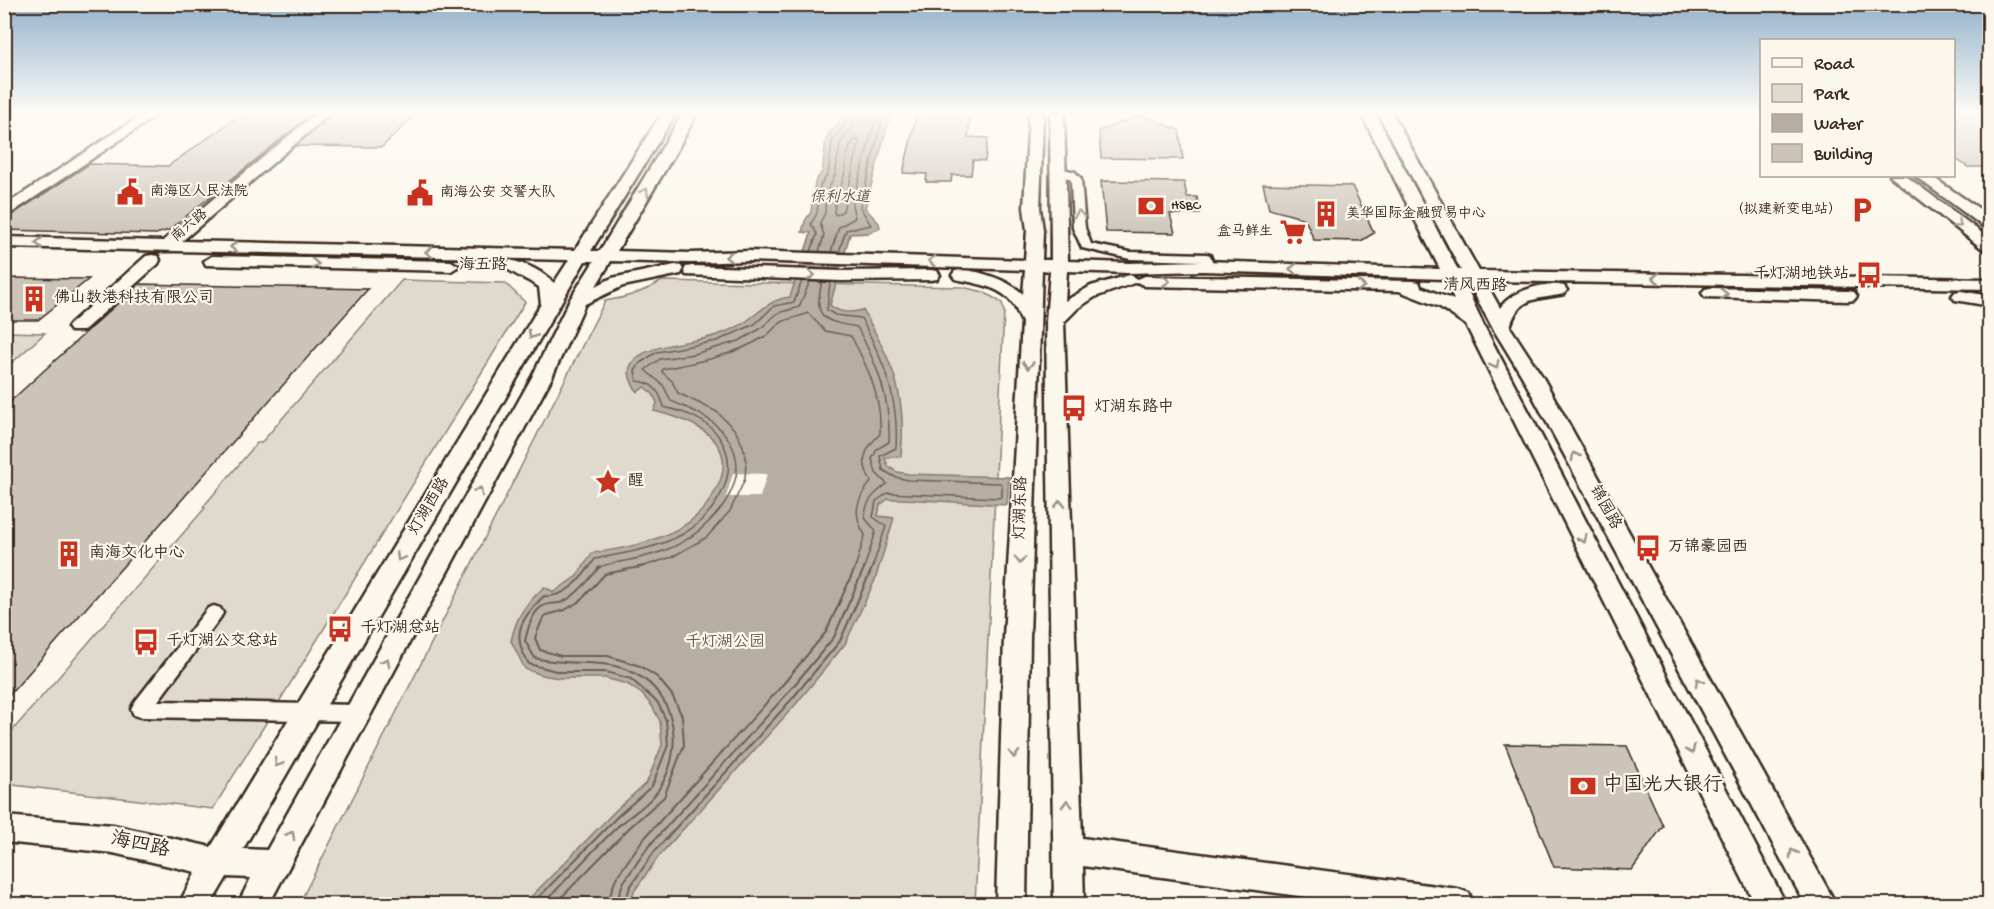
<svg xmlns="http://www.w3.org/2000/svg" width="1994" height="909" font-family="'Gochi Hand','LXGW WenKai TC',sans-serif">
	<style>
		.green { fill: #dfd9ce; stroke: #8d8276; stroke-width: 1.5 }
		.water { fill: #b6aea2; stroke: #85796d; stroke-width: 1.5 }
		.pier { fill: #fbf7ec }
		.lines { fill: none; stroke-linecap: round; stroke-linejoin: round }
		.shore-far1 { stroke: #6c5f53; stroke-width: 1.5 }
		.shore { stroke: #6c5f53; stroke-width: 2 }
		.building { fill: #ccc4b9; stroke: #3b2a1e; stroke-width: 1.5 }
		.street-casing { stroke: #3b2a1e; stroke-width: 5 }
		.secondary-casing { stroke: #3b2a1e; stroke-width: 5 }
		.street { fill: #fbf7ec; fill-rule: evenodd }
		.secondary { fill: #fbf7ec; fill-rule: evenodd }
		.oneway { stroke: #9b9085 }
		.labels { text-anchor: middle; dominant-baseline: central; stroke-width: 4.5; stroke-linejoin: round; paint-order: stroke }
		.far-poi-label { font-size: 14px; fill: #3b2a1e; stroke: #fbf7ec; text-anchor: start }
		.far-street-label { font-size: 14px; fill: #3b2a1e; stroke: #fbf7ec }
		.far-water-label { font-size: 15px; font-style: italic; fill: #605246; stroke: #fbf7ec }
		.street-label { font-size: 16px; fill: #3b2a1e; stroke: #fbf7ec }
		.poi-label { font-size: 16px; fill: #3b2a1e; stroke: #fbf7ec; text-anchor: start }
		.park-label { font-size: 16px; fill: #64564a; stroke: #fbf7ec }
		.near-poi-label { font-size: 20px; fill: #3b2a1e; stroke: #fbf7ec; text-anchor: start }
		.near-street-label { font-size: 20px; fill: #3b2a1e; stroke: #fbf7ec }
	</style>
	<rect width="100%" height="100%" fill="#fbf7ec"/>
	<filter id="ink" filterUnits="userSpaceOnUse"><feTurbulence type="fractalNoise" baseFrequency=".0167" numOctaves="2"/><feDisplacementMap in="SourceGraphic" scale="12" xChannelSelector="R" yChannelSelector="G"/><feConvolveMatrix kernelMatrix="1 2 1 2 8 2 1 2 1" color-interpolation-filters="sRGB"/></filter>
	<g filter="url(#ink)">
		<path class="green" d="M402,280L505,283L525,302L213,809L5,784V739L205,508L203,507L257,443H261Z
			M662,281L962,287L984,292L1002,303L1004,312L975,904H299L605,301C626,298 643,293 662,281Z
			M5,332L45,333L5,369Z"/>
		<path class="water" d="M842,113H891L865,208L879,223L880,228L869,233L850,234L830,305C840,314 851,313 863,310C893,365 907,392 901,456L885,458L888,466L897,472L909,474L1009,477L1007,505L903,499H888L880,505L878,516L894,518L875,580L845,644L796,704L659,856L635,890L629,904H524L615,811L647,782L662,745L660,721L652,706L642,694L627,684L605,678H559L542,675L525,669L511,641C517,615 525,605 544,587L554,592L577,576L592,553C622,549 652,543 680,528C696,519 709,504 717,488C741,440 692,420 654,411L657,403L653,394L644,387L638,392C607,353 666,345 691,341C706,339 722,334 735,328C756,318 767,299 790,297L811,233L802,232L805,221L811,212L815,182L822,172L826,140L829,133L836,127Z"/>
		<path class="pier" d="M733,473L767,474L760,497H726Z"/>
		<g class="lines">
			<path class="shore-far1" d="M854,140H858L859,143L843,211L836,215L834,213C835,194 840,192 844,176C848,163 845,152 854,140Z
				M811,252L817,234L811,224L817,213L820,185L828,174L832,142L844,125L847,113
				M819,252L824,235L820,223L825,213L826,194L835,175L840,144L851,128L854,113
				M831,252L839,227L855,218L852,205L877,113
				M839,252L846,230L871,225L860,207L884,113
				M822,282C813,319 823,321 857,327C877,364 891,399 889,442L877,449L872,459L876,473L887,484C874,494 865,501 865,518L876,531L864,568
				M830,282L827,310L835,315L861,318C884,362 899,397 896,448L880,456L883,470L895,477L908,480L1000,483L1002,485V496L999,498L888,493L876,501L873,517L886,526L872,568
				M589,568L595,559C625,553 656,549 683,534C714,516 744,472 719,437C707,419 684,412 664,407C660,392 653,382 637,381L635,371L640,363L657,352L717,341L755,324L774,306L794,302L802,281
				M599,568C606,563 616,563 625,561C641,558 658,554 673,547C709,530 754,484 730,442C718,420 693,410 671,401L663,385L645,370L660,359L694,354L739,341L760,329L778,313L799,307L810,281
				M638,568L672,557L707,537L730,511L745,479L746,462L743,446L735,430L717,412L678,393L672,381L662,372L663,369C698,362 733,356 764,337C771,333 775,326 782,322C789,318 800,317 808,313L825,331L851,336C868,367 882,398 880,434C863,450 860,461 871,482C856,500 852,514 865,535L855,568"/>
			<path class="shore" d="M532,904L619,815L652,786L668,745L666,720L658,703L631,679L606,672H560L529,664C510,635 521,618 544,596C564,598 579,582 590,566
				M543,904C567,879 591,852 616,828C629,816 647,806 657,792C685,753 678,695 634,673C604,657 567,667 535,658L525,641C528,628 533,606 549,604C554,603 558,604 563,602C578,594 590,579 600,566
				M555,904L630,827L664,797L684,745L682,716L672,695L657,677L640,666L608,656H561L540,650L535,638L542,620L547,615L565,610L580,601L605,574L644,566
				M607,904L616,878L641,842L779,689L826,632L856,566
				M616,904L623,883L648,847L786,695L834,637L865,566
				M624,904L630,887L654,852L791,700L840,641L873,566"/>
		</g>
		<path class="building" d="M243,113H313L169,230L156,234L4,230V220L89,164L168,166Z
			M333,113H417L382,147L296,146Z
			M917,113H971L968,137L988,138L985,161L973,160L971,175H952L951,182H926L927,174L903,173Z
			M1953,113H1989V167H1968L1953,157Z
			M1141,115L1179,130L1183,159L1101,158L1099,131Z
			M1101,181L1184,182L1187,197H1197L1200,214H1170L1175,233L1106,232Z
			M1263,184L1352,186L1374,233L1361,241L1314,240L1305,219L1269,209Z
			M4,278L89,279L38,320H4Z
			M139,284L368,289L4,701V407Z
			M1505,744L1627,746L1663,826L1632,870L1554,867Z"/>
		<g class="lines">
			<g class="street-casing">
				<path id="street" d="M1060,168L1075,172L1081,179L1085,228L1091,244L1130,252L1206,254L1210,255L1214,266L1208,270L1204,269L1201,261L1130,259L1082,248L1073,228L1071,180L1055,171Z
					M214,606L220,608L223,613L220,618L158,701L357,705L364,707L367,713L364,719L357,721L141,717L134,715L131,709L134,703L208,608Z"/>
			</g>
			<g class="secondary-casing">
				<path id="secondary" d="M144,113H160L4,218V206Z
					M316,113H331L182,241L575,250L662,113H676L591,251H600L683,113H697L677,150L617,251L691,253L749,251L1025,260L1027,230L1024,208L1029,113H1043L1040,208L1043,230L1042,260H1051L1050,113H1064L1068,261L1129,263L1203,261L1440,269L1361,113H1375L1458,270H1461L1378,113H1392L1479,271L1990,279V289L1485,281L1500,308C1511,291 1544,281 1564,286L1567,290L1564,294C1537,300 1519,295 1510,327L1542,376L1836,904H1805L1522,376L1492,327L1467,280H1463L1484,326L1786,904H1755L1466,325L1440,307L1399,291L1145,286L1137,282L1095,297L1078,308L1064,322L1082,838L1458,889L1469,893L1473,904H1356L1083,866L1084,904H1054L1046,321L1050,271L1042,270L1030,637L1026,904H996L1004,637L1022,322C1018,316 1017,309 1013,304C1001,286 974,283 955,279L952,275L955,271C973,267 1010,281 1023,294L1025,270L749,261L691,263L611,261L596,286L612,278L675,265L681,266L683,270L681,274L623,286L585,304L552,377L269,904H238L251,878L227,877L211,904H179L196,872L113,853L4,842V816L113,825L211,847L541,304L539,287C529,280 507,271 502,265L510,260C527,264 542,271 554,283L569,260L4,247V237L163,241ZM585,261H594L569,301L532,377L267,850L243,849ZM1067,271L1129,273L1203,271L1445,279L1454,300L1421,287L1419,282L1413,281L1145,276L1138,279L1130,275L1091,286L1065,301Z
					M1890,176H1906L1990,239V252L1984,250Z
					M1915,176H1931L1990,216V229L1984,227Z
					M152,255L158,256L160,260L158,264L83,331H71L68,327L71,323L146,256Z
					M212,256L451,261L459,266L451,271L206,265L204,261Z
					M692,266L841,271L931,270L937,271L940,275L937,279L931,280L841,281L686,275L684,271L686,267Z
					M1711,288L1848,291L1854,292L1857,296L1854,300L1848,301L1705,297L1702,293L1705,289Z
					M1961,291L1990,296V306L1955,300L1952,296L1955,292Z"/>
			</g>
			<use href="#street" class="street"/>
			<use href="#secondary" class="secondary"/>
		</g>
		<defs><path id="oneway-chevron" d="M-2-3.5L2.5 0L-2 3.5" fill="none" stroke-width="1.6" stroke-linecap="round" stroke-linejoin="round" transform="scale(1.5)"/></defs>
		<g class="oneway">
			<use href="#oneway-chevron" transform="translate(645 192) rotate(-59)"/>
			<use href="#oneway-chevron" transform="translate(1079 214) rotate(-94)"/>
			<use href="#oneway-chevron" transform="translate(1958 224) rotate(37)"/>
			<use href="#oneway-chevron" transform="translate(39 243) rotate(-179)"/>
			<use href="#oneway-chevron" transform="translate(234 247) rotate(-179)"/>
			<use href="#oneway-chevron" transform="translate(429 252) rotate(-179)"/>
			<use href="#oneway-chevron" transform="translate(729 257) rotate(178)"/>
			<use href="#oneway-chevron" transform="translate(932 261) rotate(-178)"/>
			<use href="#oneway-chevron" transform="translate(315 264) rotate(2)"/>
			<use href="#oneway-chevron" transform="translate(1293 269) rotate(-179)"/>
			<use href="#oneway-chevron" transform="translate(811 275) rotate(2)"/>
			<use href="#oneway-chevron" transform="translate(1656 278) rotate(-179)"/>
			<use href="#oneway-chevron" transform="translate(1166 281) rotate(2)"/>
			<use href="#oneway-chevron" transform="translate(1361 286)"/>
			<use href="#oneway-chevron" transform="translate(1724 294) rotate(1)"/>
			<use href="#oneway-chevron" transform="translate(532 335) rotate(121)"/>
			<use href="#oneway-chevron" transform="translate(1028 365) rotate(92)"/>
			<use href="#oneway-chevron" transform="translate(1495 365) rotate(63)"/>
			<use href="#oneway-chevron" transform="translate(1575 456) rotate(-119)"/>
			<use href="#oneway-chevron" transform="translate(479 491) rotate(-61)"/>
			<use href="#oneway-chevron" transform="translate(1060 504) rotate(-91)"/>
			<use href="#oneway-chevron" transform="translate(1583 539) rotate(63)"/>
			<use href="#oneway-chevron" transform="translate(400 557) rotate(121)"/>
			<use href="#oneway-chevron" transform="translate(1020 560) rotate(92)"/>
			<use href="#oneway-chevron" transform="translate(386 662) rotate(-61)"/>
			<use href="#oneway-chevron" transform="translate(1699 682) rotate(-119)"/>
			<use href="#oneway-chevron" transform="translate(1691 750) rotate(63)"/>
			<use href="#oneway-chevron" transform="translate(1014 754) rotate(91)"/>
			<use href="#oneway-chevron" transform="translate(278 763) rotate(121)"/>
			<use href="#oneway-chevron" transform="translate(1067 804) rotate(-92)"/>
			<use href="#oneway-chevron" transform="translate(291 835) rotate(-61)"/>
			<use href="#oneway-chevron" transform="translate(1793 853) rotate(-119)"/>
		</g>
	</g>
	<linearGradient id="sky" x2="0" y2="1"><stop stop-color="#94b2cc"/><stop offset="0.47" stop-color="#fdfbf6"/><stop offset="1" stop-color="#fdfbf6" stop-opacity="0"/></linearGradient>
	<rect width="1994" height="240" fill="url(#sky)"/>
	<defs>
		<g id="civic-bare" transform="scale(2.07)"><path d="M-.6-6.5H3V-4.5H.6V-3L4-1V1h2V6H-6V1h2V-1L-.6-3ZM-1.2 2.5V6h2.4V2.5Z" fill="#c8321e" stroke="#fbf7ec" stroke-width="2.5" paint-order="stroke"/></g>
		<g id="bank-bare" transform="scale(2.07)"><path d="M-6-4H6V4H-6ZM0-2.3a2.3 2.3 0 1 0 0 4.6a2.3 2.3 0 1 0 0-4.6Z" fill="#c8321e" stroke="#fbf7ec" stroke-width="2.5" paint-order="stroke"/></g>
		<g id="parking-bare" transform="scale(2.07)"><path d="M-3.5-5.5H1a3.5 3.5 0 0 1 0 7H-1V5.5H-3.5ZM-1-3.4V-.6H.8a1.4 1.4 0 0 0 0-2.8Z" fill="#c8321e" stroke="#fbf7ec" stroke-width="2.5" paint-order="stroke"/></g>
		<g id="building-bare" transform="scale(2.07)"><path d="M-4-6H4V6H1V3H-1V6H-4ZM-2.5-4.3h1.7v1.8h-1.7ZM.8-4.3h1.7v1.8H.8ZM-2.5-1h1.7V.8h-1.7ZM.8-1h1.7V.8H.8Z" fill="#c8321e" stroke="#fbf7ec" stroke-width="2.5" paint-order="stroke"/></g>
		<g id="supermarket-bare" transform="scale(2.07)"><path d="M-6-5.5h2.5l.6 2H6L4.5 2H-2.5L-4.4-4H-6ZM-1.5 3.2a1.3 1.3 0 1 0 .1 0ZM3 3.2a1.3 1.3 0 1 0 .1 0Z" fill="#c8321e" stroke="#fbf7ec" stroke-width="2.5" paint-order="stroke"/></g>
		<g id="bus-bare" transform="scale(2.07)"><path d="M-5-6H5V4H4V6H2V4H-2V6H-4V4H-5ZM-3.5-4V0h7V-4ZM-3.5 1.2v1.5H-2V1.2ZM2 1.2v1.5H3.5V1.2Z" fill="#c8321e" stroke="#fbf7ec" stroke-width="2.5" paint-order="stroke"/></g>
		<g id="sight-bare" transform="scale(2.07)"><path d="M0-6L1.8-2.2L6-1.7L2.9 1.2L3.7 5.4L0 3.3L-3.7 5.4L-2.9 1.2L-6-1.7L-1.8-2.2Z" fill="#c8321e" stroke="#fbf7ec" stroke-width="2.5" paint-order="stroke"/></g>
	</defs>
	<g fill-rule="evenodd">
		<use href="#civic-bare" x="130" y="192"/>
		<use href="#civic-bare" x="420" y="193"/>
		<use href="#bank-bare" x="1151" y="206"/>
		<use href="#parking-bare" x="1862" y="210"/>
		<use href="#building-bare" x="1326" y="214"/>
		<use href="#supermarket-bare" x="1293" y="232"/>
		<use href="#bus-bare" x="1869" y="275"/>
		<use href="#building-bare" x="34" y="299"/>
		<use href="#bus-bare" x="1074" y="408"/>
		<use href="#sight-bare" x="608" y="482"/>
		<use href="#bus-bare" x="1648" y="548"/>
		<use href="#building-bare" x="69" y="554"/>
		<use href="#bus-bare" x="340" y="629"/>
		<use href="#bus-bare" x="146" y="642"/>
		<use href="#bank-bare" x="1583" y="786"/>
	</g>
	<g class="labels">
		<g class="far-poi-label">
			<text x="150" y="192">南海区人民法院</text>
			<text x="440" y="193">南海公安 交警大队</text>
			<text x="1171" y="206">HSBC</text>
			<text x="1842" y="210" text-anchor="end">（拟建新变电站）</text>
			<text x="1346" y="214">美华国际金融贸易中心</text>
			<text x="1273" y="232" text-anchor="end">盒马鲜生</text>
		</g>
		<g class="far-street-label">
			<text transform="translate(190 226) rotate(-40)">南六路</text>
		</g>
		<g class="far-water-label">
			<text x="840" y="198">保利水道</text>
		</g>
		<g class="street-label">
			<text x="483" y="266">海五路</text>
			<text transform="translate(1475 287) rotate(1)">清风西路</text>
			<text transform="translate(430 507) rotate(-59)">灯湖西路</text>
			<text transform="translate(1022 508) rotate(-88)">灯湖东路</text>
			<text transform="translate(1604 508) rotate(61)">锦园路</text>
		</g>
		<g class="poi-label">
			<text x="1849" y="275" text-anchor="end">千灯湖地铁站</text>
			<text x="54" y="299">佛山数港科技有限公司</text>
			<text x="1094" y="408">灯湖东路中</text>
			<text x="628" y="482">醒</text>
			<text x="1668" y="548">万锦豪园西</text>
			<text x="89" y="554">南海文化中心</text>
			<text x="360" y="629">千灯湖总站</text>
			<text x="166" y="642">千灯湖公交总站</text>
		</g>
		<g class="park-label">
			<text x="725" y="643">千灯湖公园</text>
		</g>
		<g class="near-poi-label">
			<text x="1603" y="786">中国光大银行</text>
		</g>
		<g class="near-street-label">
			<text transform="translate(140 846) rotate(12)">海四路</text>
		</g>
	</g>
	<rect width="1994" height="909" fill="none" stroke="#fbf7ec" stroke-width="24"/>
	<rect x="12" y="12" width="1970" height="885" fill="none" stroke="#3b2a1e" stroke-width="2" filter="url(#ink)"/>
	<rect x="1760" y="39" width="195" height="138" fill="#fbf7ec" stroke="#aea59a" stroke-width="1.5"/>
	<rect x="1772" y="58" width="30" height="9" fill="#fbf7ec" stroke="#aea59a" stroke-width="1.5"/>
	<text x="1814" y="69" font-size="18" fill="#3b2a1e">Road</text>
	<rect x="1772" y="84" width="30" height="18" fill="#dfd9ce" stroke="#aea59a" stroke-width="1.5"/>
	<text x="1814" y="99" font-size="18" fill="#3b2a1e">Park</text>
	<rect x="1772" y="114" width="30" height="18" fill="#b6aea2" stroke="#aea59a" stroke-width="1.5"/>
	<text x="1814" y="129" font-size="18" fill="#3b2a1e">Water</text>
	<rect x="1772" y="144" width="30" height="18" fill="#ccc4b9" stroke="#aea59a" stroke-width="1.5"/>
	<text x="1814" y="159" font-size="18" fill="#3b2a1e">Building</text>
</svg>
